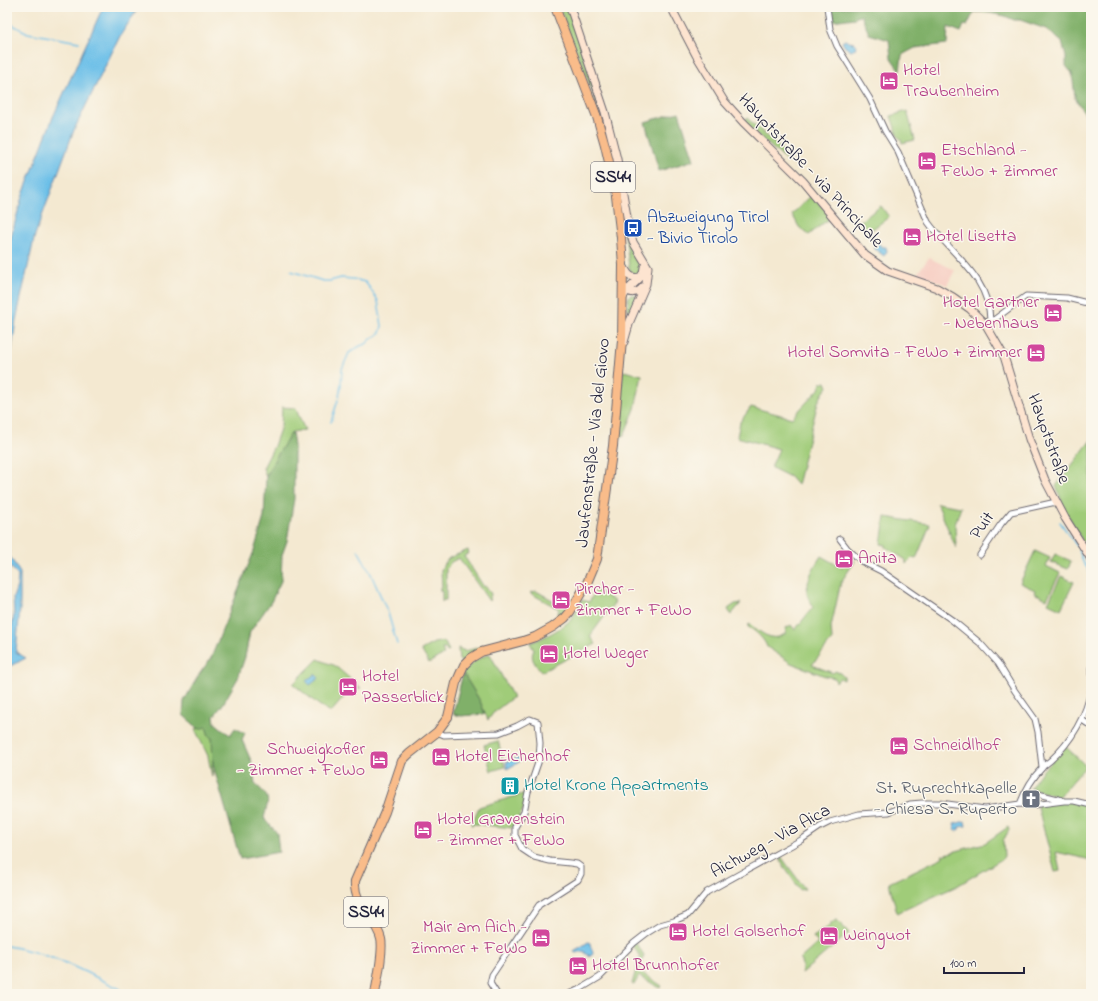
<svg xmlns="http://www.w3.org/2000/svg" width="1098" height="1001" font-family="'Indie Flower',sans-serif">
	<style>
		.built { fill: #f7d1c6 }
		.green { fill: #a0cc79; stroke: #61775a }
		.forest { fill: #80b069; stroke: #516952 }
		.water { fill: #6cbfe8; stroke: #477092 }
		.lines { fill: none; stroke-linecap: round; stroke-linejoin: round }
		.stream { stroke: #6cbfe8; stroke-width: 1.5 }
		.street-casing { stroke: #6c6870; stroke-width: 7 }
		.secondary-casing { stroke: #6c6870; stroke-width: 9 }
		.primary-casing { stroke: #6c6870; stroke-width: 10 }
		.street { stroke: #fff; stroke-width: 5 }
		.secondary { stroke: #fde4d0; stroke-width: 7 }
		.primary { stroke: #f9bc8a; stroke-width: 8 }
		.labels { text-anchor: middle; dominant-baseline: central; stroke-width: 3; stroke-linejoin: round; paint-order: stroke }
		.shield { fill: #fbf7ec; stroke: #636270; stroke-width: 1 }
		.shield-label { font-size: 17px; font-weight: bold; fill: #22223b }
		.hotel-label { font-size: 18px; fill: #b23c85; stroke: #fbf7ec; text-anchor: start }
		.street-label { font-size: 18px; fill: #22223b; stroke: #fbf7ec }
		.transit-label { font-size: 18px; fill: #164399; stroke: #fbf7ec; text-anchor: start }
		.culture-label { font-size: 18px; fill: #0d838f; stroke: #fbf7ec; text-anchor: start }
		.worship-label { font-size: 18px; fill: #5b616d; stroke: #fbf7ec; text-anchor: end }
	</style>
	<rect width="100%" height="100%" fill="#fbf7ec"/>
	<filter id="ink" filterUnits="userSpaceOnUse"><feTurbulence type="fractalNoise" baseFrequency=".025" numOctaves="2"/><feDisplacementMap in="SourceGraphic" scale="8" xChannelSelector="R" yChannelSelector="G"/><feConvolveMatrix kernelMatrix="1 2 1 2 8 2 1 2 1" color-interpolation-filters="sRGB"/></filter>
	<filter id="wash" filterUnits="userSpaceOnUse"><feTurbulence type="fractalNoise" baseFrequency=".012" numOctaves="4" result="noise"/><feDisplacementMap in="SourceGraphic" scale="16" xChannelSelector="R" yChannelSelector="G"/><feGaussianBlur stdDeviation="0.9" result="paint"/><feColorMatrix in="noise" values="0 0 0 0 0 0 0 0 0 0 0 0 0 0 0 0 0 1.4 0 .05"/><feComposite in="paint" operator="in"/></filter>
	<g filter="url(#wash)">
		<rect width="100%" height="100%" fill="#f4e9d1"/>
		<path class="built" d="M929,258L955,270L947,285L919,274L918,272Z"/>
		<path class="green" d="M561,7H568L605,121L604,122L561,12Z
			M907,111L915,140L902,143L901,139L898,137L891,116Z
			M747,118L780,148L788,158L786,160L743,122Z
			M812,195L831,217L809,235L799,227L792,214Z
			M881,206L889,217L867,233L859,222Z
			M626,230L628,236L627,240L642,266L641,272L637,275H634L630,271L629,266L625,233Z
			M630,295H636L637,297L632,311H630L628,309V297Z
			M623,371L642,375L635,409L624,435L622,437L618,436Z
			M826,382L828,387L823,393L818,402L797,485L790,477L772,468V465L779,449L737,437L740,422L751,407L792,418L819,389L821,383Z
			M282,407L296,408L299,417L305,430L292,432L275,459L266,477L263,468L274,446L281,426Z
			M1091,440V546L1084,544L1065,510L1056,486Z
			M937,503L961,507L955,524L956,548Z
			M885,517L929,524L930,525L916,559L912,558L906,564V560L886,547V545L881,544Z
			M468,550L469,553L464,556L484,587L486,586L491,594L489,601L459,558L451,562L446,569V600H444L442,602V591H440V587H442L441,570L444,564L449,558Z
			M1035,551L1050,558L1046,566L1060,573L1047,599L1034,593L1035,590L1020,583Z
			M1055,554L1071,561L1068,569L1051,562Z
			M821,556L842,568L852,558L855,561L841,582L831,627L832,640L812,665L833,673L835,671L840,673L844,677V680L840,678L836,682L835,678L825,676L791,663L767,647C765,640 755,630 748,627L749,624C761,632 772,644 786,633V628L791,625L795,630L813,607C811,602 807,597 807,592C807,578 814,567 821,556Z
			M1061,576L1074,582L1061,609L1048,603Z
			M597,589L615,602L590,636L596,644L541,672C536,665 529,658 534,650L530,643C546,637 561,629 573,618V617L582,600L589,602Z
			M536,591L567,608C564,616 556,621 550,625C543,629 535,633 527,636C507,643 477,645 462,662L459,660L458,648L465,651L533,633L556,618L559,609L530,593Z
			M741,603L731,615L728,609L735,604Z
			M444,641L449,651L447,652L446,649H442L444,654L429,663L421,650L434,643Z
			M490,654L513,697L494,712L488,720L480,701L463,673C471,663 478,658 490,654Z
			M318,659L330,664L334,665L361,688L346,695L331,712L319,705L293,684Z
			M206,726L209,736L212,738L213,743L212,777L208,756L195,729Z
			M498,741L505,767L491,771L484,745Z
			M1066,747L1086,766L1059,797L1030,788L1042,771Z
			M526,793L523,810L512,828L475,824L471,825L479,807Z
			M1064,801L1091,805V860L1056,852L1060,871L1055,872L1037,804Z
			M1008,827L1009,830L1003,841L1004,856L1002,859L957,886L897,913L889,883L943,857L942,855L985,843Z
			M780,855L805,889L800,890L781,862Z
			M837,920L849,933L802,973V965L800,959L818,943L813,937L831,925V923Z
			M635,942L644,955L639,971L662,986L660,988L639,976L634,985L632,984L640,956L632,945Z
			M1086,948H1091V973Z"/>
		<path class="forest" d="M830,7H1091V123L1075,98L1072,73L1066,66V57L1062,42L1046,29L1020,20H1014L1005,16L989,13L974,12L967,26L964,25L961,32L948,27L947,44L915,48L902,55L900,71L891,58L889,40L869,34L861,15L855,18L831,21Z
			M679,112L694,160L659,171L645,122Z
			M292,432L294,446V499L287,541L282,555L281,581L271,602L250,632L245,657L238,678L223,704L214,716L215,723L230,735L235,728L245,733L242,740L253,765L255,784C271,798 269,798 264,818L277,833L279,852L240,859L213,765L212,738L209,736L206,727L199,729L183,715L184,701L198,676L211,658L254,551L264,517L266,477L275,459Z
			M463,673L480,701L485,714L461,716L453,714Z"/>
		<path class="water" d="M103,7H139L120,36L74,130L35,235L16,320L7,383V252L21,200L53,117Z
			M845,40L849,42L855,43L856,46L855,49L851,51L845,47L842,42Z
			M877,243L883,247H886L887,251L884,256L874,248Z
			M7,528L9,555L20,573V609L16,652L26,658L8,667L7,683V633L12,625L14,615L13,598L17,586L18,576L11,567L7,574Z
			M315,674L319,678L310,685L306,681Z
			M520,757L519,762L507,769L506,762Z
			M965,821L966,826L959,827V830L956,831L954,824Z
			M588,942L590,943C590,947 593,950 593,954L591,956L586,954L584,951L576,953L574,952L575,950L581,947Z"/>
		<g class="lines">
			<path class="stream" d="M7,22L28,33L79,42
				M291,271L323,281H330L341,278L353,279L365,282L369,287L378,301L382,326L380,333L370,340L366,344L360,346L349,353L342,369L341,385L339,396
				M331,422L338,400
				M1060,522L1077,546
				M358,550L371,574L388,613L397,644
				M1079,550L1083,562L1090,572
				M7,946C47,952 84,971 120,989L124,994"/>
		</g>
	</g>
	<g filter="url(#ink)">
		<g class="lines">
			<g class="street-casing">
				<path id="street" d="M827,7L830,29L837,46L870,99L885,131L898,152L928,222C950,253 990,277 990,321
					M990,321L995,319L1026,296L1067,298L1091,304
					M840,539L847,548L861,561L881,571L952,620L980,643L998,663L1015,691L1035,719L1038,732L1042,767
					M980,555L1001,524L1011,512L1056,502
					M1091,668V674
					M1082,720L1091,726
					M437,732L444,735L499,733L517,726L530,719L538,722L540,743L539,760L528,792L524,812L515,827V835L522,849L534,857L550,861L570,863L577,864L581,867V874L578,880L539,905L492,975L490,983L497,994
					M1025,793L1038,794L1062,800
					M1020,804C1025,791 1032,778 1042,768C1044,765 1048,763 1051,760C1071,742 1087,715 1091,689
					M569,994L580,989L600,977L634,943L647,933L660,925L674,921L688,915L707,892L801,840L820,827L830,822L859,814L889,812L910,804L922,803H940L985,809L1020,804L1033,805L1064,801H1074L1091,805"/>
			</g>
			<g class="secondary-casing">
				<path id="secondary" d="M570,7L605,112L617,159L629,228L633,242L648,267L646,284L630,321L624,342
					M671,7L696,55L724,101L743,122L803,181L865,255L888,271L937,288L953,297L970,309L986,325L1004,356L1029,439L1045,480L1065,518L1091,559
					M623,265C627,273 631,281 642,276
					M624,287C629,295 637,294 643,287
					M623,298C627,285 644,281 644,267"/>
			</g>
			<g class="primary-casing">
				<path id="primary" d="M375,994C377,981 384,951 381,939C376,918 353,905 355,881L385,812L402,761L409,754L437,732L448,717L456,683L464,665L471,658L481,652L523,641L535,637L553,627L565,618L570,612L587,583L597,559L613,446L622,340L623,265L621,238L615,188L605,145L597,117L555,7"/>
			</g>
			<use href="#street" class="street"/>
			<use href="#secondary" class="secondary"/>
			<use href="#primary" class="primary"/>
		</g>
	</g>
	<defs>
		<g id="hotel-square" transform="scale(1)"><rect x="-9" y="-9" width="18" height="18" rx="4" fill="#d1479c" stroke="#fbf7ec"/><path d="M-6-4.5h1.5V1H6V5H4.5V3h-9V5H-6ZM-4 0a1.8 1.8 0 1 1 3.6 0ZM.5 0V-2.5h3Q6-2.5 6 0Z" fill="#fff"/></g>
		<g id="bus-square" transform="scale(1)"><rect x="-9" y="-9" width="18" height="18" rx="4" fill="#1a4fb4" stroke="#fbf7ec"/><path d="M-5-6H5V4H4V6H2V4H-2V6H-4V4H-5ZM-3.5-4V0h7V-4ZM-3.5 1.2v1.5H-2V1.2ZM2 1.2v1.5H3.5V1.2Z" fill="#fff"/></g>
		<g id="building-square" transform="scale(1)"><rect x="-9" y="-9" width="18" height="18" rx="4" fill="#0f9aa8" stroke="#fbf7ec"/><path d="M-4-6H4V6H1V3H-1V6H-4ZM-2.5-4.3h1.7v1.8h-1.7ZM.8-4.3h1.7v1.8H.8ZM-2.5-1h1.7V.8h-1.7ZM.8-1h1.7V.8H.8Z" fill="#fff"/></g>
		<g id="church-square" transform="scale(1)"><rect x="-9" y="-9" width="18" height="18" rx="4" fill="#6b7280" stroke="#fbf7ec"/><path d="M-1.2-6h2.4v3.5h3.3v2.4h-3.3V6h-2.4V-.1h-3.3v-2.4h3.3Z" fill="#fff"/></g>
	</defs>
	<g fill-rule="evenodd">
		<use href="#hotel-square" x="889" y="81"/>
		<use href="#hotel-square" x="927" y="161"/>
		<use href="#bus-square" x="633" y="228"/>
		<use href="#hotel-square" x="912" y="237"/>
		<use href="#hotel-square" x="1053" y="313"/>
		<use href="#hotel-square" x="1036" y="353"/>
		<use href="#hotel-square" x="844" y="559"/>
		<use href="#hotel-square" x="561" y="600"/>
		<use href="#hotel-square" x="549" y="654"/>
		<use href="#hotel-square" x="348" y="687"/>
		<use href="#hotel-square" x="899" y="746"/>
		<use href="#hotel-square" x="441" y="757"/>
		<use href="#hotel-square" x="379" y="760"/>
		<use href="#building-square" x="510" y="786"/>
		<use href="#church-square" x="1031" y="799"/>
		<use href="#hotel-square" x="423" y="830"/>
		<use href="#hotel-square" x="678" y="932"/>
		<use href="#hotel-square" x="829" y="936"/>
		<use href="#hotel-square" x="541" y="938"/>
		<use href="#hotel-square" x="578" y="966"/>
	</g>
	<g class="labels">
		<g class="shield">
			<rect x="591" y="162" width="44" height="30" rx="3"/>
			<rect x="344" y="897" width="44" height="30" rx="3"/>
		</g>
		<g class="shield-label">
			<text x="613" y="177">SS44</text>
			<text x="366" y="912">SS44</text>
		</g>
		<g class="hotel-label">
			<text x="903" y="71">Hotel<tspan x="903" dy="21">Traubenheim</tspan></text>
			<text x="941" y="151">Etschland -<tspan x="941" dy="21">FeWo + Zimmer</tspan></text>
			<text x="926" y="237">Hotel Lisetta</text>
			<text x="1039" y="303" text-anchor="end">Hotel Gartner<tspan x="1039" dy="21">- Nebenhaus</tspan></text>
			<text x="1022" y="353" text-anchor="end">Hotel Somvita - FeWo + Zimmer</text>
			<text x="858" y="559">Anita</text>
			<text x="575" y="590">Pircher -<tspan x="575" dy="21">Zimmer + FeWo</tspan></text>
			<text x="563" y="654">Hotel Weger</text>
			<text x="362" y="677">Hotel<tspan x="362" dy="21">Passerblick</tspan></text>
			<text x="913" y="746">Schneidlhof</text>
			<text x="365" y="750" text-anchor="end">Schweigkofler<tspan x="365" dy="21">- Zimmer + FeWo</tspan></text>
			<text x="455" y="757">Hotel Eichenhof</text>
			<text x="437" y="820">Hotel Gravenstein<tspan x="437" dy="21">- Zimmer + FeWo</tspan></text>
			<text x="527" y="928" text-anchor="end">Mair am Aich -<tspan x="527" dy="21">Zimmer + FeWo</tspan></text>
			<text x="692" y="932">Hotel Golserhof</text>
			<text x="843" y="936">Weinguot</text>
			<text x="592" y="966">Hotel Brunnhofer</text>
		</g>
		<g class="street-label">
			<text transform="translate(810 171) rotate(47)">Hauptstraße - via Principale</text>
			<text transform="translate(1048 439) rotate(70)">Hauptstraße</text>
			<text transform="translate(594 443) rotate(-84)">Jaufenstraße - Via del Giovo</text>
			<text transform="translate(983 526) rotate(-55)">Puit</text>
			<text transform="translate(771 842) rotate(-29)">Aichweg - Via Aica</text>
		</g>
		<g class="transit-label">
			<text x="647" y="218">Abzweigung Tirol<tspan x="647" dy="21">- Bivio Tirolo</tspan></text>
		</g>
		<g class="culture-label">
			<text x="524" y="786">Hotel Krone Appartments</text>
		</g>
		<g class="worship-label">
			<text x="1017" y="789">St. Ruprechtkapelle<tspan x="1017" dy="21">- Chiesa S. Ruperto</tspan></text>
		</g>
	</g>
	<rect width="1098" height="1001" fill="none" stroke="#fbf7ec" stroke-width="24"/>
	<path d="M944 967v6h80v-6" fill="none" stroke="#22223b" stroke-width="2"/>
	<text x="950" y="967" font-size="12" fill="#22223b" stroke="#fbf7ec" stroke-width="3" paint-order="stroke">100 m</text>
</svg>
